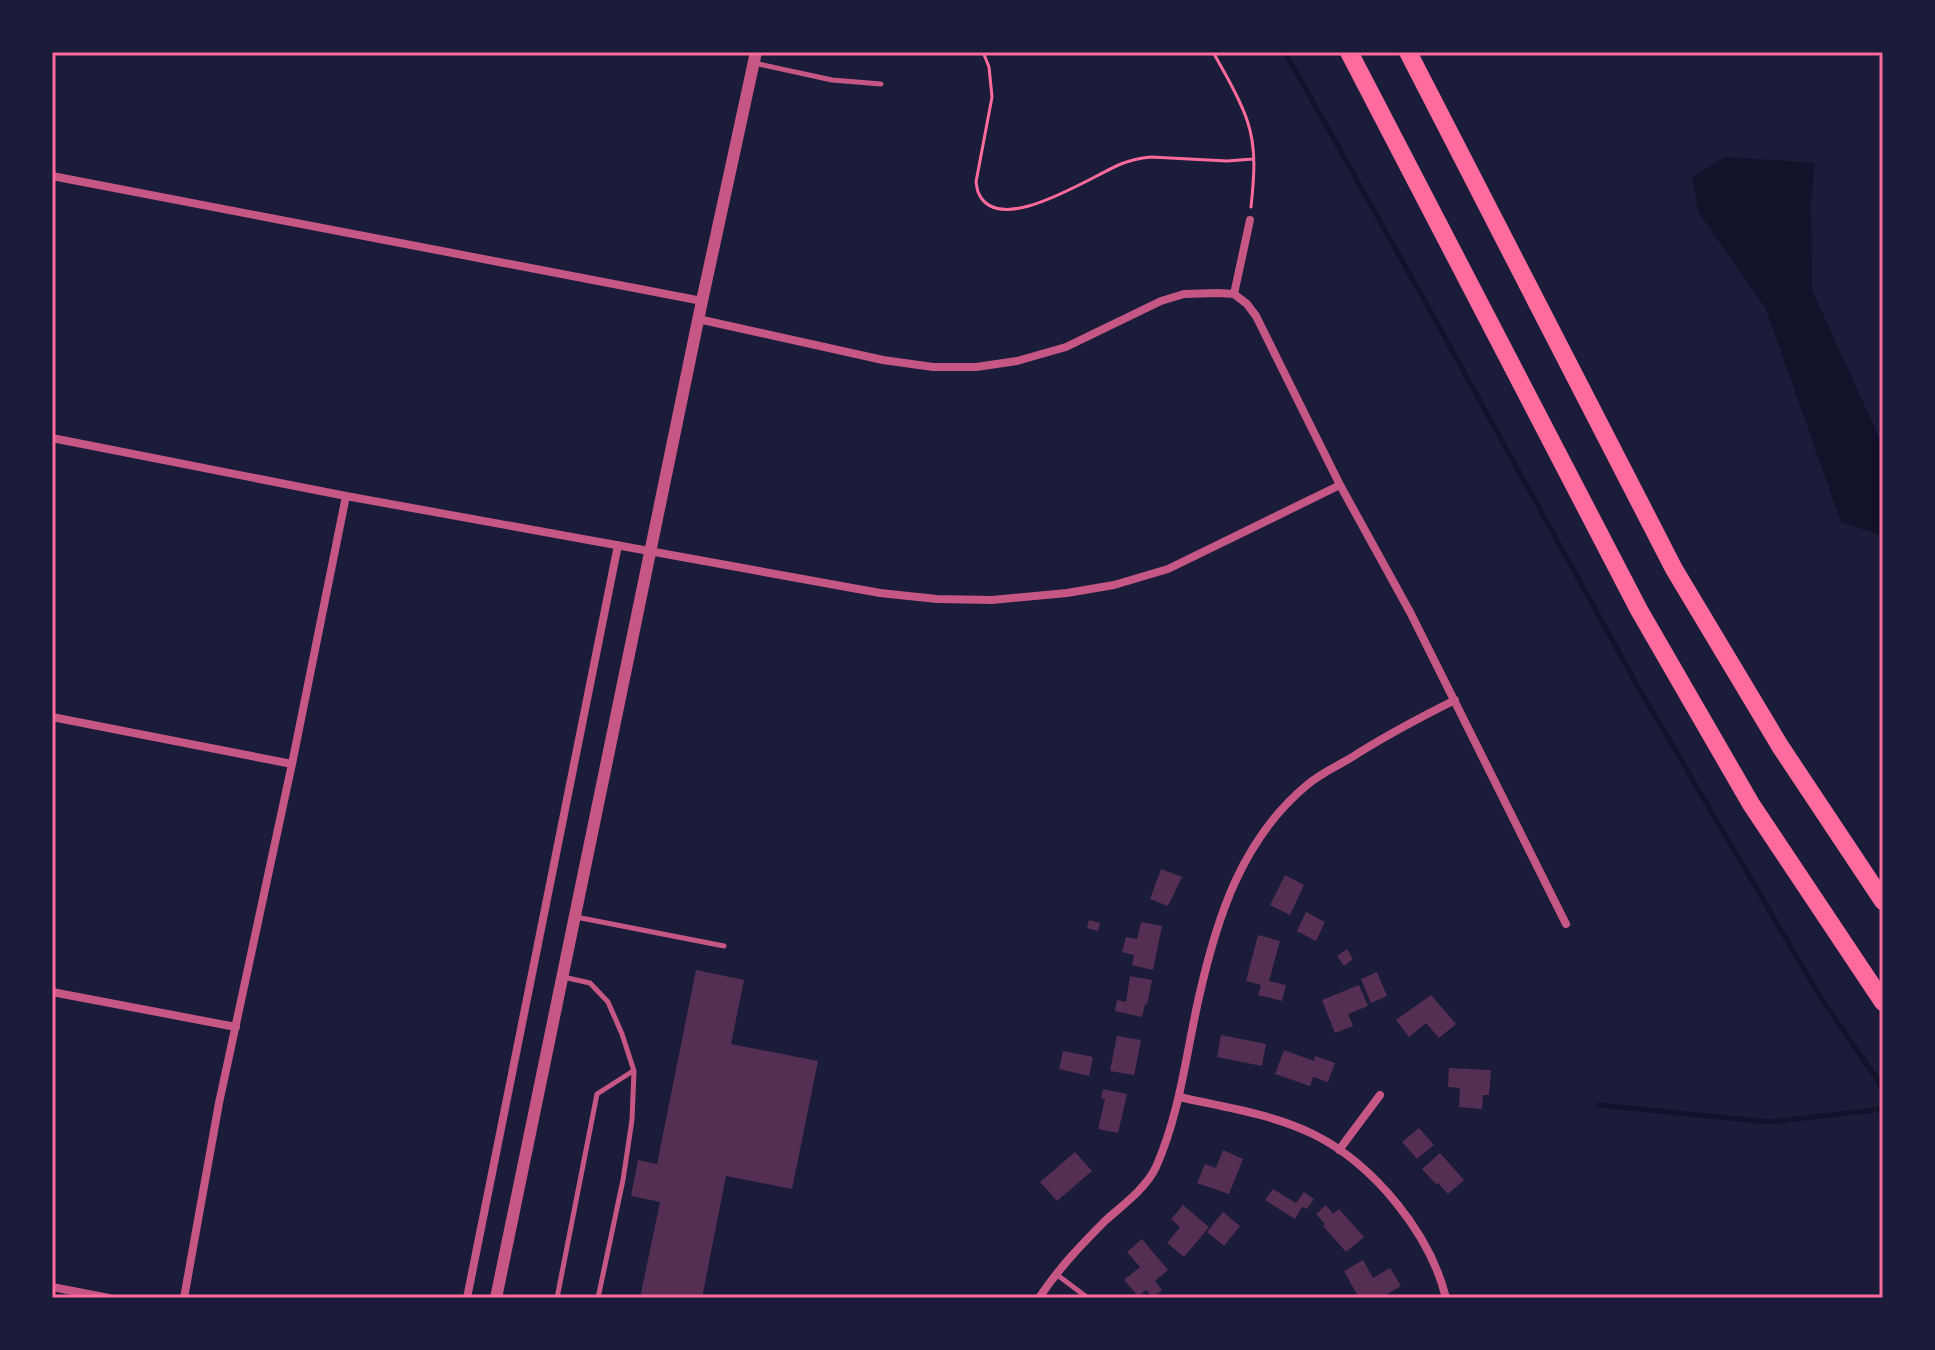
<svg xmlns="http://www.w3.org/2000/svg" width="1935" height="1350" font-family="Mulish,sans-serif">
	<style>
		.water { fill: #12122b }
		.lines { fill: none; stroke-linecap: round; stroke-linejoin: round }
		.stream { stroke: #12122b; stroke-width: 5 }
		.building { fill: #542f53 }
		.path { stroke: #ff6b9d; stroke-width: 3 }
		.service { stroke: #c65784; stroke-width: 5 }
		.minor { stroke: #c65784; stroke-width: 8 }
		.tertiary { stroke: #c65784; stroke-width: 12 }
		.motorway { stroke: #ff6b9d; stroke-width: 18 }
		.neatline { fill: none; stroke: #ff6b9d; stroke-width: 3 }
	</style>
	<rect width="100%" height="100%" fill="#1b1b3a"/>
	<path class="water" d="M1725,157L1815,163L1811,201L1812,290L1883,446V536L1841,522L1766,309L1699,213L1692,177Z"/>
	<g class="lines">
		<path class="stream" d="M1285,52L1427,305L1637,685L1821,998L1879,1082L1883,1090
			M1599,1105L1769,1122L1883,1109"/>
	</g>
	<path class="building" d="M1161,869L1182,877L1168,906L1150,899Z
		M1285,875L1304,885L1290,915L1270,905Z
		M1306,912L1325,922L1316,941L1297,931Z
		M1089,920L1100,923L1098,931L1087,928Z
		M1141,922L1162,926L1153,970L1132,965L1134,955L1122,952L1126,937L1137,939Z
		M1258,935L1280,941L1269,981L1286,985L1282,1001L1258,995L1261,985L1246,981Z
		M1347,949L1353,959L1344,966L1337,956Z
		M696,970L744,980L731,1044L818,1061L792,1189L726,1176L702,1298H640L660,1202L631,1196L638,1160L657,1164Z
		M1377,972L1387,996L1371,1003L1361,979Z
		M1130,976L1152,980L1147,1005L1145,1004L1142,1017L1115,1011L1117,1000L1126,1002Z
		M1359,985L1368,1006L1348,1014L1353,1026L1335,1033L1322,1000Z
		M1431,995L1456,1024L1439,1038L1426,1023L1409,1037L1396,1020Z
		M1221,1035L1266,1044L1262,1066L1217,1057Z
		M1117,1036L1141,1040L1134,1075L1110,1071Z
		M1284,1050L1314,1061L1315,1056L1335,1063L1328,1082L1313,1077L1310,1086L1275,1074Z
		M1063,1051L1093,1057L1089,1076L1059,1069Z
		M1449,1068L1491,1070L1489,1095H1483L1482,1109L1459,1107L1460,1088L1448,1087Z
		M1103,1089L1127,1094L1118,1133L1098,1129L1105,1099L1101,1098Z
		M1419,1128L1434,1145L1417,1159L1402,1142Z
		M1223,1150L1243,1159L1229,1194L1197,1183L1205,1164L1216,1168Z
		M1075,1152L1092,1171L1057,1201L1040,1182Z
		M1440,1153L1464,1180L1448,1194L1438,1183L1436,1184L1422,1169Z
		M1273,1189L1296,1203L1304,1192L1314,1199L1307,1209L1302,1207L1295,1219L1265,1200Z
		M1183,1205L1209,1227L1184,1257L1167,1243L1180,1227L1171,1219Z
		M1326,1205L1333,1214L1339,1209L1364,1237L1346,1252L1323,1226L1325,1224L1316,1214Z
		M1223,1212L1240,1226L1224,1246L1207,1232Z
		M1142,1239L1168,1270L1155,1281L1162,1290L1153,1298L1146,1290L1138,1296L1124,1280L1140,1267L1127,1252Z
		M1363,1260L1373,1278L1390,1268L1401,1286L1381,1298H1359L1344,1271Z"/>
	<g class="lines">
		<path class="path" d="M983,52L989,67L992,97L976,182C977,186 977,191 979,194C1000,238 1093,175 1121,164C1131,160 1141,158 1151,157L1227,161L1253,159
			M1213,52C1225,74 1239,96 1247,120C1257,148 1254,179 1251,207"/>
		<path class="service" d="M754,63L832,80L881,84
			M576,917L724,946
			M563,977L590,983L608,1002L622,1034L634,1071L632,1120L623,1180L598,1298
			M1056,1274L1088,1298
			M557,1298L597,1094L633,1071"/>
		<path class="minor" d="M52,176L702,301
			M1234,294L1247,304L1256,316L1340,485L1410,612L1566,924
			M1234,294L1250,220
			M698,319L883,360L933,367H976L1017,361L1066,347L1161,301L1184,294L1218,293L1234,294
			M52,438L346,496L880,593L937,599L992,600L1067,593L1114,585L1168,569L1340,485
			M52,717L292,764
			M52,992L236,1027
			M1179,1097C1224,1107 1273,1114 1315,1135C1374,1165 1430,1233 1446,1298
			M1339,1150L1380,1095
			M52,1287L109,1298
			M184,1298L219,1103L292,764L346,496
			M467,1298L618,545
			M1039,1298C1058,1269 1081,1245 1106,1220C1123,1205 1146,1188 1156,1167C1180,1113 1186,1054 1199,997C1217,917 1242,839 1307,785C1320,774 1335,767 1349,759C1383,737 1419,718 1455,700"/>
		<path class="tertiary" d="M496,1298L702,301L756,52"/>
		<path class="motorway" d="M1349,52L1639,610L1751,804L1883,1002
			M1408,52L1674,569L1780,746L1883,901"/>
	</g>
	<rect width="1935" height="1350" fill="none" stroke="#1b1b3a" stroke-width="108"/>
	<rect x="54" y="54" width="1827" height="1242" class="neatline"/>
</svg>
